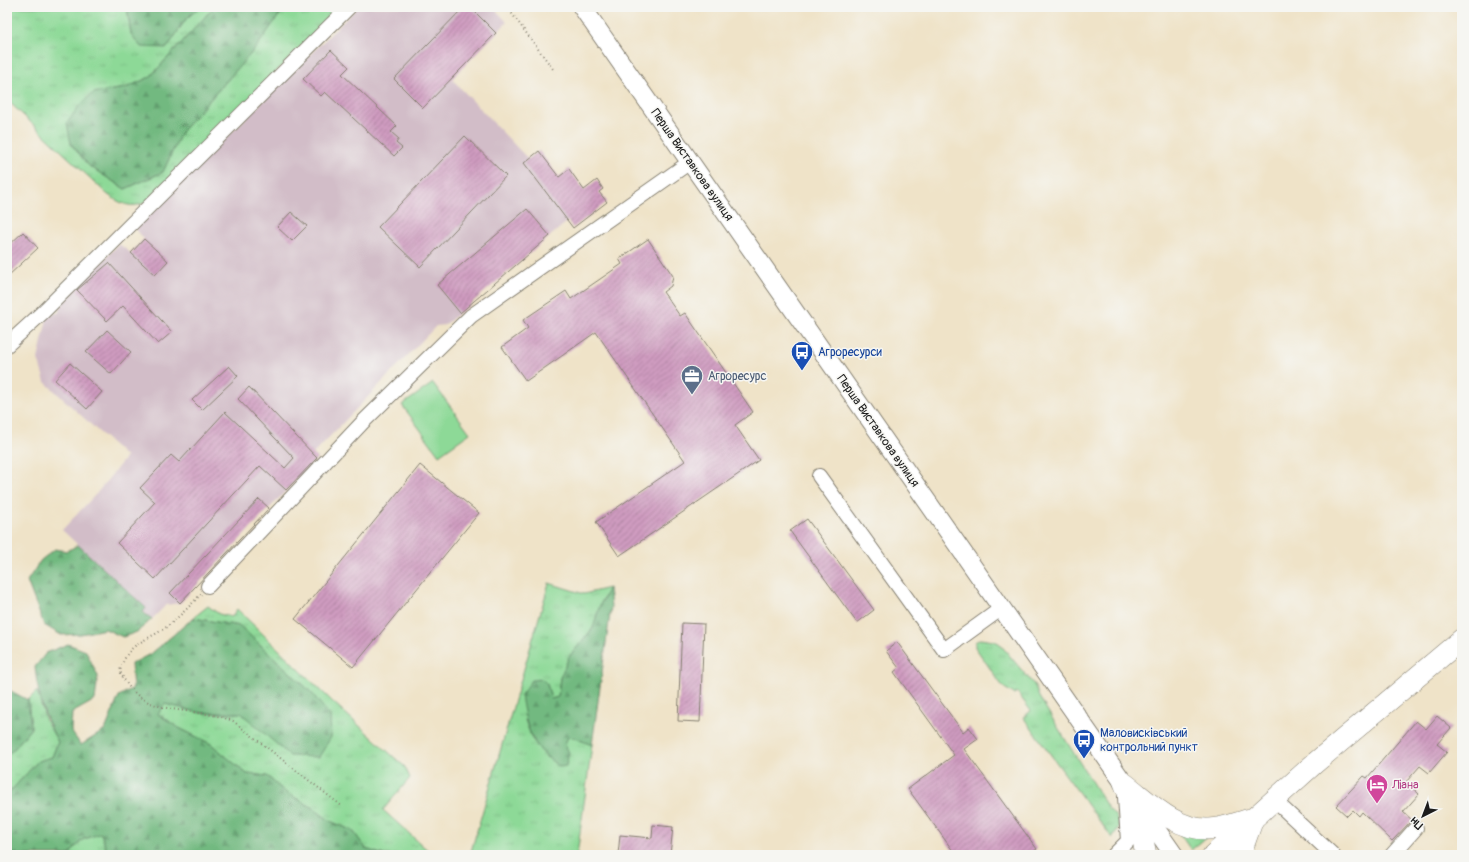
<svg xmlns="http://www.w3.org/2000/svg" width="1469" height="862" font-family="Pangolin,sans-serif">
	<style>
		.industrial { fill: #d2bdc8 }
		.grass { fill: url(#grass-tufts); stroke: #547a5a }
		.forest { fill: url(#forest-firs); stroke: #476a4e }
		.pitch { fill: #8dd997; stroke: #547a5a }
		.building { fill: url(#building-hatch) }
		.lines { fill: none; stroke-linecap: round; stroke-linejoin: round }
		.minor-casing { stroke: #868072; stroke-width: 16 }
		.major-casing { stroke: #868072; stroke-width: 20 }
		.highway-casing { stroke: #868072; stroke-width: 22 }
		.path { stroke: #868072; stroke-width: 2; stroke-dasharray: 1 3; stroke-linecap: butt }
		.minor { stroke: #fff; stroke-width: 14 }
		.major { stroke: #fff; stroke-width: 18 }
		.highway { stroke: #fff; stroke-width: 21 }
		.labels { text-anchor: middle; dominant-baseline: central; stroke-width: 3; stroke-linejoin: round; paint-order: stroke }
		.street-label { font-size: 12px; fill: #1c1c1c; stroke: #f6f6f2 }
		.transit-label { font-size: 12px; fill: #164399; stroke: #f6f6f2; text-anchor: start }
		.service-label { font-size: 12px; fill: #4e5e75; stroke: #f6f6f2; text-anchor: start }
		.hotel-label { font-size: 12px; fill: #b23c85; stroke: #f6f6f2; text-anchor: start }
	</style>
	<defs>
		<pattern id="grass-tufts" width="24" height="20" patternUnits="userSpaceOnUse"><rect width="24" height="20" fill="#8dd997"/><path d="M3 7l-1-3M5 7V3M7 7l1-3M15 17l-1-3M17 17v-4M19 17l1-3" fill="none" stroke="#79ba82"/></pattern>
		<pattern id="forest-firs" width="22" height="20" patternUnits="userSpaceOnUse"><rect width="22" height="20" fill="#72b980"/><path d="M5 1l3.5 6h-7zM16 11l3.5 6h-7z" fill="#629e6e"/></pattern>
		<pattern id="building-hatch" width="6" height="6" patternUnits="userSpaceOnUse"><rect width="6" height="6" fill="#cf9bc0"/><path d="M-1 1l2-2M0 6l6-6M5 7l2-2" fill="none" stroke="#a77e9b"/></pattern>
	</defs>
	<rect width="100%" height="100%" fill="#f6f6f2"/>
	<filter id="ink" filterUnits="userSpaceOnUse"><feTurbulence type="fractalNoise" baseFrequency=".025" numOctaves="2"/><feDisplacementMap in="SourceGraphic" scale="8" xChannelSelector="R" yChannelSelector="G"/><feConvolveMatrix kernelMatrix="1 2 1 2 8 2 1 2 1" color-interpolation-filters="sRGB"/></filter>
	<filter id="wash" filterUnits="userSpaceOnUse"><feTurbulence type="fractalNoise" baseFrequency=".012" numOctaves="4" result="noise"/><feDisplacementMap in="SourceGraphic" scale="16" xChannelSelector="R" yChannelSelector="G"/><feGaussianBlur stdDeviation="0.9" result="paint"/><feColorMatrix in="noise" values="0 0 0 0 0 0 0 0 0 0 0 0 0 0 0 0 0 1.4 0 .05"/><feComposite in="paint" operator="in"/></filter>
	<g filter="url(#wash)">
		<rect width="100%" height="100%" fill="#efe3c8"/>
		<path class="industrial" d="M358,7H493L507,22L452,79L528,159L539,151L559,177L569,169L584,190L597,180L603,189L599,192L607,202L573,228L568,221L445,325L436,326L313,454L317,458L180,603L166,605L152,619L143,611L146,608L62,530L97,493L126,457L45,382L38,359L48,314L58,313L64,301L119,244L131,253L144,239L135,228Z"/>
		<path class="grass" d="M7,7H127L131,34L167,48L186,19L200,7H214L150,77L126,88L93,93L71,144L89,166L125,189L163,172L182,131L255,49L285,7H340L148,201C132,210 121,204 107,194L7,100Z
			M549,583L584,594L609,588L600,605L593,628L569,657L560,678L558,697L551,699L547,684L525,720L532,739L547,758L569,753L564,744L568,737L575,738L592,745L577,855H470Z
			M208,606L219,614L232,617L237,609L333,702L405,767L410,778L383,810L433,855H384L366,849L353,831L330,821L310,806L285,792L267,776L247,774L211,744L179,728L158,714L165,704L201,713H241L290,755L311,692L240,626L193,618Z
			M980,639L994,641L999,643L1035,686L1039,697L1108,808L1116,816L1119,827L1112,838L1023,717L1031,711L1017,692L1014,694L1003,687L975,647V642Z
			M37,691L46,721L58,742L52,757L38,761L7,795V755L14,749L31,728L28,700Z
			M1175,827L1208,836L1191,850Z
			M101,833L108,855H69L82,840Z"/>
		<path class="forest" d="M127,7H200L186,19L167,48L141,47L131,34Z
			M214,7H285L255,49L182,131L163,172L125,189L89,166L71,144L67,123L79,106L93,93L126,88L150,77Z
			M78,545L146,608L143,612L152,619L137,632L123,637L105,629L81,634L61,635L44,625L27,581L41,560L55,549L67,551Z
			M609,588L611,607L592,745L575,738L568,737L565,744L569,753L566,766L560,767C531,748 526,727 521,695L532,680L542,679L547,684L551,699L558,697L560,678L569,657L593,628L600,605Z
			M193,618L240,626L311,692L330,716L331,737L319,757L290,756L241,713H201L165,704L158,714L179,728L211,744L247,774L267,776L285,792L310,806L330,821L353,831L366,849L384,855H108L101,833L82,840L69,855H7V795L38,761L52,757L58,742C44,716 38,697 35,667L46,653L68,644L86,651L98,676L95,700L72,713L71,731L81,745L105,730L119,696L133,688L131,664L152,653Z
			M11,691L28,700L31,728L14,749L7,755V693Z"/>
		<path class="pitch" d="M433,383L470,433L439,455L402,405Z"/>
		<g id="blocks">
			<path class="building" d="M464,7H470L496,33L423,108L394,79Z
				M331,50L349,67L342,74L397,126L391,132L399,139L396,143L402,148L394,156L325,92L321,96L303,79Z
				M465,136L506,176L420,267L378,227Z
				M539,151L559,177L569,169L584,190L597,180L603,189L599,192L607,202L573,228L524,163Z
				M527,209L550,236L460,313L437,285Z
				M291,212L307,226L292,241L277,227Z
				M23,232L38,248L7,277V247Z
				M144,239L168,261L155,275L131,253Z
				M648,239L673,276L671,286L663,292L680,316L685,313L753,412L735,425L759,460L619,556L596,522L685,461L596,332L526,381L502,347L528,328L523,320L566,291L571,299L622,264L619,259Z
				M109,263L172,332L158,344L123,306L107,321L77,290Z
				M107,330L131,352L111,374L86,352Z
				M70,363L102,392L87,409L55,380Z
				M229,366L238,376L202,410L192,400Z
				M249,387L317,458L286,490L260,466L155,579L117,543L155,502L140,488L171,455L179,462L225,412L285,468L294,458L238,399Z
				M420,465L479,513L353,667L295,619Z
				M259,499L269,508L180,603L170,593Z
				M807,519L874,610L857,623L790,531Z
				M682,623L704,624L700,722L678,721Z
				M897,642L963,732L969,727L978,739L964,749L1037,849L1029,855H956L908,789L954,755L894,672L899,668L886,651Z
				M1437,716L1451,728L1437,744L1447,752L1429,773L1420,766L1406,782L1419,794L1403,812L1412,820L1392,841L1362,812L1359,816L1353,810L1347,816L1336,806L1364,776L1367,778L1416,721L1426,729Z
				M653,825L673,827L670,855H618L620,835L652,838Z"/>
		</g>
	</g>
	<g filter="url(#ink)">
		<use href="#blocks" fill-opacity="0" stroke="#868072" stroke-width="1"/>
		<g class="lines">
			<g class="minor-casing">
				<path id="minor" d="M7,345L42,313L349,7
					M819,476L944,650L1002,608
					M208,586L363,422L471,316L690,162
					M1274,800L1333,855
					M1114,855L1128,841L1125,797
					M1392,855L1416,828"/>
			</g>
			<g class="major-casing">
				<path id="major" d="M582,7L1174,855"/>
			</g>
			<g class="highway-casing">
				<path id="highway" d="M1124,783C1148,801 1175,830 1208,829C1222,829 1236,823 1250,819
					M1125,785L1139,820L1146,855
					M1213,855L1315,763L1462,639
					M1240,855L1252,822"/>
			</g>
			<path class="path" d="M507,7L553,69
				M201,594C189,607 178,618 165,628C143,643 128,642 120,671C141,721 191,704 233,721L343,807"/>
			<use href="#minor" class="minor"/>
			<use href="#major" class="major"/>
			<use href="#highway" class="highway"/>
		</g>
	</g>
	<defs>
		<g id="bus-pin" transform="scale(1.15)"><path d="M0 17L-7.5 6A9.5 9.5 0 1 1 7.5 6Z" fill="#1a4fb4" stroke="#f6f6f2"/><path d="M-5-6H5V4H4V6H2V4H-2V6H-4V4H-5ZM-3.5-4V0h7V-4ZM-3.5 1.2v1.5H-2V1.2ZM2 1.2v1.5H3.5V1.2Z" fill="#fff"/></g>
		<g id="office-pin" transform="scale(1.15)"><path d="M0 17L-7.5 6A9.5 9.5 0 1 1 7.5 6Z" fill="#5c6f8a" stroke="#f6f6f2"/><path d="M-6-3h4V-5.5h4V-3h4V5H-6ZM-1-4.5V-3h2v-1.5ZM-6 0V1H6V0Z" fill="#fff"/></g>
		<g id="hotel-pin" transform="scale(1.15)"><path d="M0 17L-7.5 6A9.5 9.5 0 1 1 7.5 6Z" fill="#d1479c" stroke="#f6f6f2"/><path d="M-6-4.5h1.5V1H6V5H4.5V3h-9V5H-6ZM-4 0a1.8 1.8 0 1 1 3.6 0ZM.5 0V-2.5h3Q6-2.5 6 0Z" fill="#fff"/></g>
	</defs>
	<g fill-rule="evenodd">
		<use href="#bus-pin" x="802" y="352"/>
		<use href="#office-pin" x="692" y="376"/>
		<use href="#bus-pin" x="1084" y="740"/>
		<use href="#hotel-pin" x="1377" y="785"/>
	</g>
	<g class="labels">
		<g class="street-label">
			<text transform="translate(692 165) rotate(55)">Перша Виставкова вулиця</text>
			<text transform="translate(878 431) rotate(55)">Перша Виставкова вулиця</text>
		</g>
		<g class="transit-label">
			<text x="818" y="352">Агроресурси</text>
			<text x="1100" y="733">Маловисківський<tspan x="1100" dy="14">контрольний пункт</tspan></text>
		</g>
		<g class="service-label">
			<text x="708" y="376">Агроресурс</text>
		</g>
		<g class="hotel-label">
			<text x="1392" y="785">Ліана</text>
		</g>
	</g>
	<rect width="1469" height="862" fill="none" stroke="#f6f6f2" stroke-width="24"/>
	<g transform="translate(1423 816) rotate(222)" stroke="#f6f6f2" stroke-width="3" paint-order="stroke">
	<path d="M0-3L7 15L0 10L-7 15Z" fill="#1c1c1c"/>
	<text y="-6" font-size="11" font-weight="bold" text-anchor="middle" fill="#1c1c1c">Пн</text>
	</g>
</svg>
